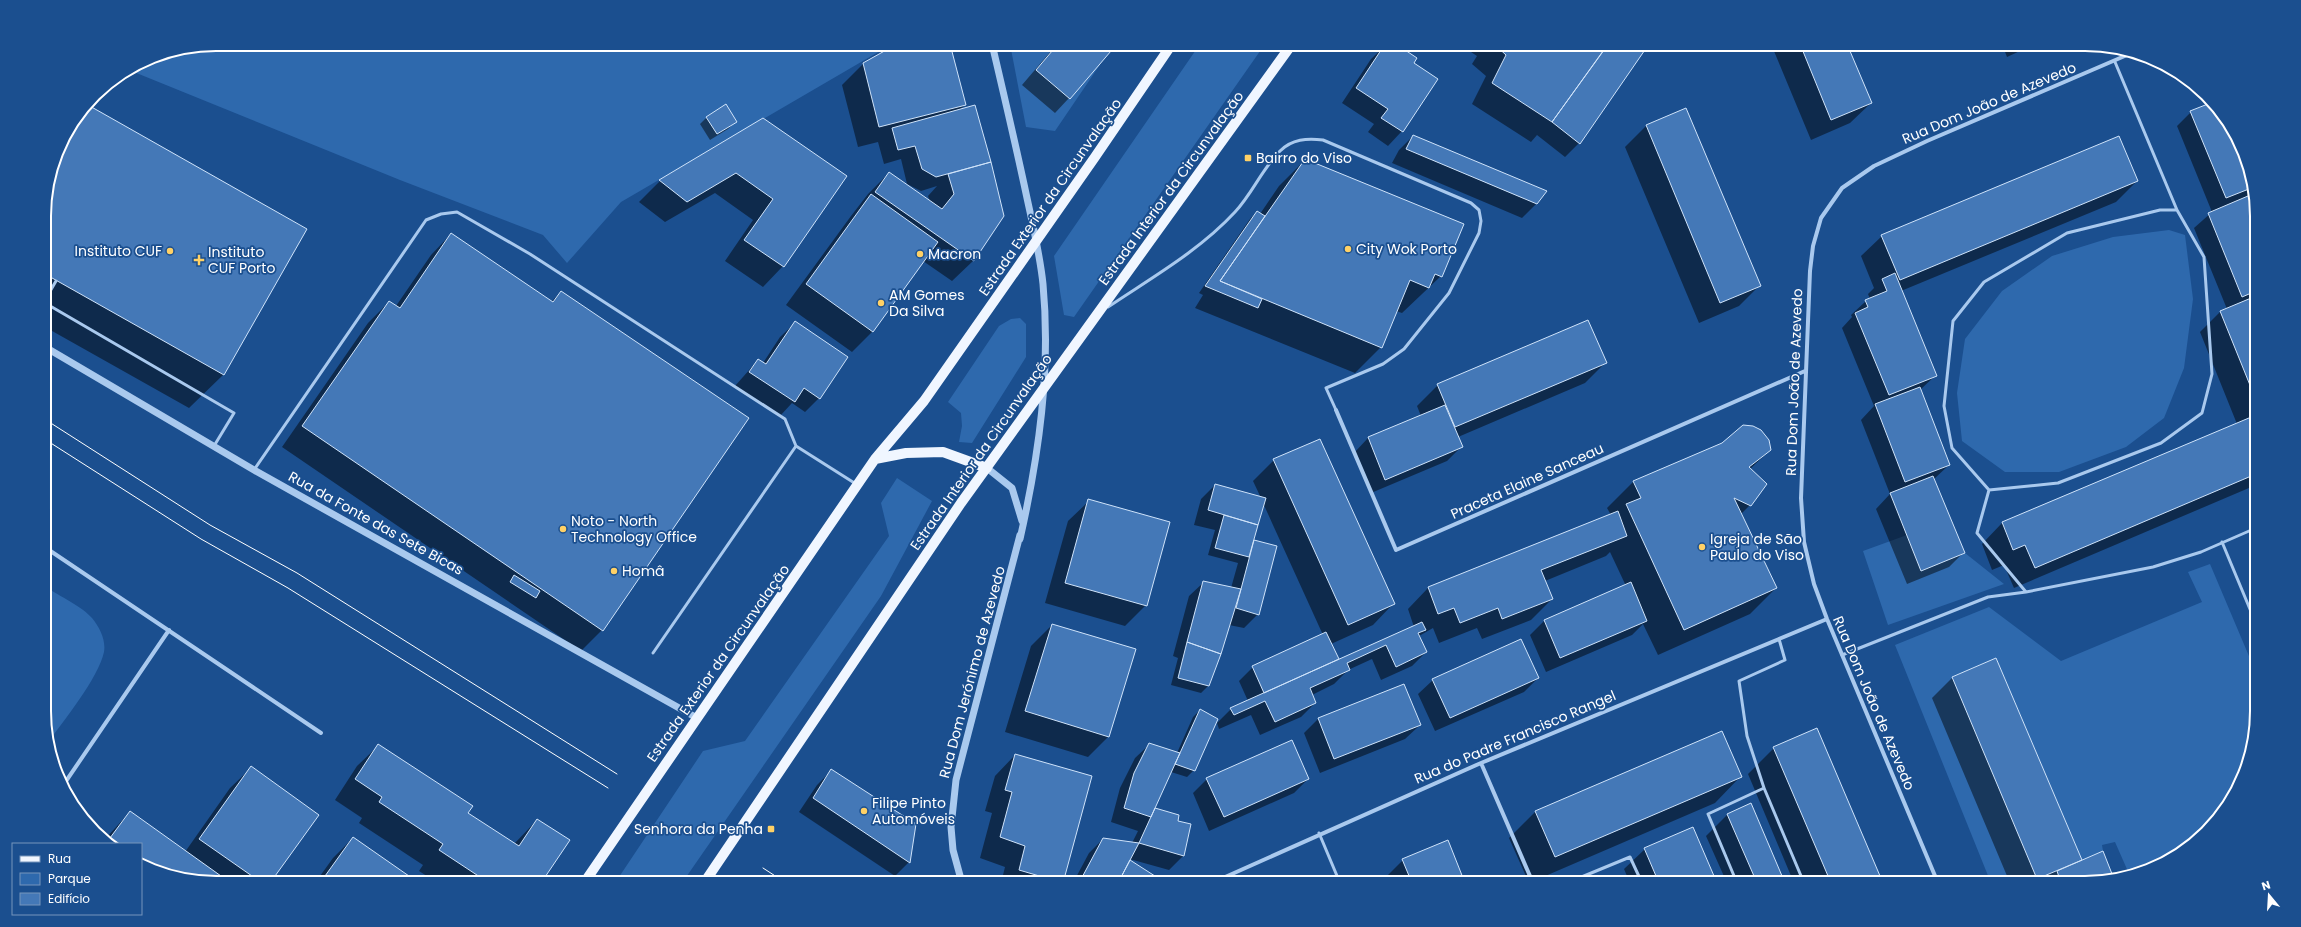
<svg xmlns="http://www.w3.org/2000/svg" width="2301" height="927" font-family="Poppins,sans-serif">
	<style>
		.green { fill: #2e69ad }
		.shadow { fill: #0007 }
		.building { fill: #4478b7; stroke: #cfe3fa }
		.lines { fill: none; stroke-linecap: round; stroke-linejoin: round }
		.service { stroke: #a9c9ee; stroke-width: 3 }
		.minor { stroke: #a9c9ee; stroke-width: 4 }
		.tertiary { stroke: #a9c9ee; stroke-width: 7 }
		.primary { stroke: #f0f6ff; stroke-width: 10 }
		.tram { stroke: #fff; stroke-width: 1 }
		.poi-dot { fill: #ffd166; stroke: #1b4f8f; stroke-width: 1.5 }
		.labels { text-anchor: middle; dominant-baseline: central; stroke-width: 3.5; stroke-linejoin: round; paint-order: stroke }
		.street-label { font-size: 14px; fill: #fff; stroke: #1b4f8f }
		.poi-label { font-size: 14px; fill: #fff; stroke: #1b4f8f; text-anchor: start }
		.rim { fill: none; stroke: #fff; stroke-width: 2 }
	</style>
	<rect width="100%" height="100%" fill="#1b4f8f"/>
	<path class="green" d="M216,44H892L621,202L567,263L543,235L400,180L129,70L150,57Z
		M1010,44H1114L1055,131L1026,127Z
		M1200,44H1265L1074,317L1064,315L1054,256Z
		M2169,230L2185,235L2193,299L2184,368L2164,418L2126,447L2059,472H2005L1962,441L1957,393L1965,339L2002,291L2052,256L2113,237Z
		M1020,318L1026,324V357L972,443L959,442L962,426L961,413L948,402L999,326L1011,319Z
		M897,478L932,501L881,596L682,883H615L703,751L745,741L889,536L881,503Z
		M1907,535L1921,570L1965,553L2004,584L1888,625L1863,551Z
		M2210,564L2257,675V711L2248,767L2222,816L2190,848L2141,874L2130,876L2115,842L2102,845L2103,851L2082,860L1996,658L1952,677L2037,879L2057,871L2061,883H1991L1895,645L1989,607L2061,661L2202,602L2188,572Z
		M46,587C59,596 83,607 92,618C100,628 106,640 104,652C98,679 63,721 47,744Z"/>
	<path class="shadow" d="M899,44H949L965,105L959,110L989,162L1003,216L973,261L952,281L923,261L872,332L852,352L786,305L851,216L868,194L889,173L930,201L928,196L937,186L921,191L907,184L901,159L884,164L878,142L858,147L842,85L863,64Z
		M1057,44H1101L1069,98L1055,113L1022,85Z
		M1459,44H1648L1579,143L1565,157L1537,135L1531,142L1472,104L1486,76L1472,64L1477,56Z
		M1771,44H1846L1871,103L1850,123L1811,140Z
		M2002,44H2035L2007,57Z
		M1386,45L1412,63L1402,131L1388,146L1368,132L1374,124L1342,103L1371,59Z
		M2214,103L2239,140L2255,193L2256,485L2014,588L2004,565L1992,570L1982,544L2002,523L2237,424L2200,332L2220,312L2227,309L2194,228L2212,212L2177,126L2191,112Z
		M88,106L306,229L223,375L189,408L45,327L44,205L62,140Z
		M1686,110L1759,286L1739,306L1699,323L1625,147L1646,126Z
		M707,117L735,122L728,129L710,140L700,124Z
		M763,120L783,266L763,287L725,261L753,220L715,193L665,222L639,202L660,181Z
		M1413,136L1537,203L1522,218L1392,163L1399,150Z
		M1305,160L1441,276L1402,313L1396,311L1381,347L1355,373L1195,308L1203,295L1199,293L1250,219L1257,212L1260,214L1279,186Z
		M2137,181L2116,202L1901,291L1936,375L1920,390L1949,465L1934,479L1963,553L1949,567L1907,584L1876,509L1890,494L1861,420L1874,406L1842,328L1852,317L1851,315L1866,301L1870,299L1868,294L1874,288L1861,256L1882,236Z
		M451,234L551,302L561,292L747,419L602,630L581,651L282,447L368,323L389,302L396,306L431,255Z
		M795,323L819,398L805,412L792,403L780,416L735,386L758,360L763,363L780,337Z
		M1605,363L1585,383L1458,437L1462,446L1447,461L1371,493L1354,453L1368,438L1421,416L1417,406L1438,385Z
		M1722,444L1770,450L1750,469V505L1741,514L1776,588L1750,614L1658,655L1643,624L1632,635L1546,672L1530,635L1544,621L1626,586L1610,552L1606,556L1545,581L1552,599L1531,620L1482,639L1477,628L1439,643L1433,628L1419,636L1426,652L1412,666L1381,680L1372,659L1348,670L1334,684L1312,695L1315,703L1301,717L1260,735L1251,715L1219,729L1217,723L1231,709L1248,701L1239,681L1253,667L1323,635L1263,503L1253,541L1276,547L1258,614L1244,628L1229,625L1208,686L1201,693L1171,685L1178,658L1173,656L1189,596L1204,582L1231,588L1238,563L1208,555L1215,530L1194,525L1201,499L1215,485L1261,498L1253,481L1274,460L1393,604L1373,625L1331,644L1338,660L1414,627L1408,609L1428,588L1611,515L1607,508L1633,482Z
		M1089,501L1146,605L1125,626L1045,603L1068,521Z
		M2257,588V604L2252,592Z
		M1052,625L1109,736L1088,757L1005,732L1031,646Z
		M1996,659L2082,862L2103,853L2113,879L2096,883H2010L1932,698L1952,678Z
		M1538,678L1524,692L1435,731L1418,694L1433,680Z
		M1404,685L1420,725L1405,739L1320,773L1304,733L1318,719Z
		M1200,710L1194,770L1187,777L1171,772L1154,809L1177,822L1190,825L1183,856L1169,870L1126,858L1154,883H1073L1089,853L1103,839L1132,843L1138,831L1111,822L1120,788L1135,758L1150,744L1177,753L1193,717Z
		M1721,732L1741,776L1715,803L1529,883L1509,838L1535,812Z
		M378,746L466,813L514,844L537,820L540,883H430L433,880L419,871L423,865L359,823L362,818L335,800L357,766Z
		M1774,748L1882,883H1794L1748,774Z
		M1015,755L1091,777L1062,883H1001L1005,867L980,858L992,813L985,811L995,776Z
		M251,768L269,883H216L160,874L141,864V844H109L104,840L130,812L185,852L230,788Z
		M831,771L909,862L895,876L799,812L817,785Z
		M1207,779H1308L1294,793L1209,831L1193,793Z
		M1750,805L1784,883H1727L1706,836L1727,815Z
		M353,838L417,883H315L333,858Z
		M1645,849L1716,883H1630L1624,869Z
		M1403,860L1464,883H1383L1382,881Z"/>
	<path class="building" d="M897,44H950L966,105L879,127L863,63Z
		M1058,44H1102L1111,51L1070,99L1036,70Z
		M1385,44L1392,48L1396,44L1417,58L1414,63L1438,79L1403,132L1381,118L1388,109L1356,88Z
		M1494,44H1604L1607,46L1552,122L1492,83L1506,55Z
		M1608,44H1649L1580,144L1552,122Z
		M1800,44H1847L1872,103L1831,120Z
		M2213,102L2239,140L2254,187L2226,198L2190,111Z
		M726,104L737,122L717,134L706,117Z
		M88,105L307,229L224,375L45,274L44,205L62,140Z
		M975,105L991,162L936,177L922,169L915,146L898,150L892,128Z
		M1686,108L1761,286L1720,303L1646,125Z
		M763,118L847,176L784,267L744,240L773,199L736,173L687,202L659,180Z
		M1413,135L1547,191L1537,204L1406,149Z
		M2119,136L2138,181L1900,280L1881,235Z
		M1305,159L1464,224L1442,277L1435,274L1429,288L1410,280L1382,348L1220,281Z
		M991,162L1004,216L974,261L875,192L889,172L942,209L954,194L948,174Z
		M2255,193L2256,291L2242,297L2208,213Z
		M871,194L938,242L873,332L806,284Z
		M1257,211L1265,216L1220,281L1262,299L1258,308L1205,286Z
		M451,233L553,302L561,291L749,418L603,631L302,426L389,301L400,308Z
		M1895,273L1937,376L1889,395L1855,313L1868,307L1865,300L1887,291L1882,279Z
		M2256,296V400L2220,311Z
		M1588,320L1607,363L1455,427L1437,384Z
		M795,321L848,357L820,399L804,388L795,402L749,372L758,359L766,364Z
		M1920,387L1950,465L1905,482L1875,404Z
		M1445,405L1463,447L1385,480L1368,437Z
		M2256,415V474L2035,568L2025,545L2013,550L2002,522Z
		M1743,425L1753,426L1761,430L1769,440L1771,450L1749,467L1767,484L1751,506L1734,498L1777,588L1684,630L1626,504L1641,498L1633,481L1722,443Z
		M1320,439L1395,604L1348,625L1273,459Z
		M1933,476L1965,553L1921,571L1890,493Z
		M1215,484L1266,498L1258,525L1208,510Z
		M1088,499L1170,522L1147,606L1065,583Z
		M1618,511L1627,536L1541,570L1553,599L1502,619L1498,608L1460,623L1454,608L1438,614L1428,587Z
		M1224,515L1258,525L1249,557L1215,548Z
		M1254,540L1277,546L1259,615L1236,608Z
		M514,575L540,591L536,598L510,582Z
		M1203,581L1241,589L1221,654L1187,642Z
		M1631,582L1647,621L1560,658L1544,620Z
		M1422,622L1426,630L1418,633L1427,652L1396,667L1386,645L1347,663L1350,670L1310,688L1316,703L1275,722L1265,701L1234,715L1230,708Z
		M1052,624L1136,649L1109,737L1025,711Z
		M1326,632L1339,659L1264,693L1252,666Z
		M1521,639L1539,678L1450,718L1432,679Z
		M1187,642L1221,654L1209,686L1178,678Z
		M1996,658L2082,860L2037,879L1952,677Z
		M1404,684L1421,725L1334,759L1318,718Z
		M1200,709L1218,719L1195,771L1175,764Z
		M1817,728L1883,883H1831L1773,747Z
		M1722,731L1742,777L1555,857L1535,811Z
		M1292,740L1309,779L1224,817L1206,778Z
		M1149,743L1180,753L1151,817L1124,808L1134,773Z
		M378,744L473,806L468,813L519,846L537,819L570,840L541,883H489L439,850L443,844L379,802L382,797L355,779Z
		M1015,754L1092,776L1063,883L1019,870L1025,846L1000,837L1012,792L1005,790Z
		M251,766L319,815L270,883H262L199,839Z
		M831,769L916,824L910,863L813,798Z
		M1751,803L1785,883H1757L1727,814Z
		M1155,808L1179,815L1178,821L1191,824L1184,856L1139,843Z
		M130,811L228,881L226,883L160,874L141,864V844H109L107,842Z
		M1693,827L1717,883H1659L1644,848Z
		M353,837L419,883H320Z
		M1103,838L1139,843L1118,883H1079Z
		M1448,840L1465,883H1412L1402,859Z
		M2103,851L2114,879L2096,883H2061L2057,871Z
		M1130,860L1158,878L1155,883H1118Z
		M435,876L444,883H430Z
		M1372,876L1375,883H1356Z"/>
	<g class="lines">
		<path class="service" d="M2115,62L2177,210
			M2160,210H2177L2204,257L2212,374L2202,413L2161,443L2058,483L1989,490L1952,448L1944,406L1953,321L1984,282L2067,233Z
			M45,300L56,281
			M45,303L234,413L214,446
			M1108,307C1151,278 1199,251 1235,212C1252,194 1262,169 1280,151C1292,139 1307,138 1323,140L1471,203L1479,210L1481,221L1479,233L1449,293L1404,349L1383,364L1326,388L1336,410
			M254,470L426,220L441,214L457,212L530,254L785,419L796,446L856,484
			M1989,490L1977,533L2026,592
			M2222,542L2257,626
			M1779,639L1785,660L1739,681L1747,736L1764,788L1804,883
			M653,653L796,446
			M1842,655L1988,597L2026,592L2153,567L2201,552L2256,528
			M1319,833L1340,883
			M1567,883L1630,857L1642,883
			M1737,883L1708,814L1764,788"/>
		<path class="minor" d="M1336,410L1396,550L1805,371
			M46,548L321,733
			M1481,763L1533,883
			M62,787L169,630
			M1214,882L1481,763L1827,619
			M1938,883L1827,619L1814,584L1804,542L1801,498L1810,271L1813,246L1821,218L1842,188L1874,166L1927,141L2134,52"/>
		<path class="tertiary" d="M992,44C1004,95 1016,146 1027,198C1033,226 1040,255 1043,284C1051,370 1039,455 1020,539
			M45,347L254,470L697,718
			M987,468L1012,488L1022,521
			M962,883L953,850L951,827L956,780L1020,535"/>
		<path class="primary" d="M875,459L906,453L943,452L987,468
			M584,883L875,459L924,401L1095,157L1172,44
			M704,883L961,503L1292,44"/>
		<path class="tram" d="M46,420L210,525L297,573L617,774
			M46,440L201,539L288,588L608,788
			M763,868L786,883"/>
	</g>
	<g class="poi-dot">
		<rect x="1244" y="154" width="8" height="8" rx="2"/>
		<circle cx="1348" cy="249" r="4"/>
		<circle cx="170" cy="251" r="4"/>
		<circle cx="920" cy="254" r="4"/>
		<path d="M197 254h4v4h4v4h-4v4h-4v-4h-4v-4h4z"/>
		<circle cx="881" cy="303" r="4"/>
		<circle cx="563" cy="529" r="4"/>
		<circle cx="1702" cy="547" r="4"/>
		<circle cx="614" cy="571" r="4"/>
		<circle cx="864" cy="811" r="4"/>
		<rect x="767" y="825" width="8" height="8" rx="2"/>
	</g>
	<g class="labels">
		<g class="street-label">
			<text transform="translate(1989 103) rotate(-23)">Rua Dom João de Azevedo</text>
			<text transform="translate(1171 188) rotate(-54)">Estrada Interior da Circunvalação</text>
			<text transform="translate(1050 197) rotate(-55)">Estrada Exterior da Circunvalação</text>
			<text transform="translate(1794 382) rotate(-88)">Rua Dom João de Azevedo</text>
			<text transform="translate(981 452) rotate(-55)">Estrada Interior da Circunvalação</text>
			<text transform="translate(1527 481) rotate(-24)">Praceta Elaine Sanceau</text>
			<text transform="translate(376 523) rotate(29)">Rua da Fonte das Sete Bicas</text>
			<text transform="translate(718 663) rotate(-55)">Estrada Exterior da Circunvalação</text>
			<text transform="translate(972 672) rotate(-75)">Rua Dom Jerónimo de Azevedo</text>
			<text transform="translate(1874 703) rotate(67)">Rua Dom João de Azevedo</text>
			<text transform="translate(1515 737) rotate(-23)">Rua do Padre Francisco Rangel</text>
		</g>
		<g class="poi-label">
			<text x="1256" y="158">Bairro do Viso</text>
			<text x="1356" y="249">City Wok Porto</text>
			<text x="162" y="251" text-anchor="end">Instituto CUF</text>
			<text x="208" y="252">Instituto<tspan x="208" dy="16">CUF Porto</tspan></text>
			<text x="928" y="254">Macron</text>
			<text x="889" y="295">AM Gomes<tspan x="889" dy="16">Da Silva</tspan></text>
			<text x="571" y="521">Noto - North<tspan x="571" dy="16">Technology Office</tspan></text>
			<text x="1710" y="539">Igreja de São<tspan x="1710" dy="16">Paulo do Viso</tspan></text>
			<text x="622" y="571">Homâ</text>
			<text x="872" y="803">Filipe Pinto<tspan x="872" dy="16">Automóveis</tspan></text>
			<text x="763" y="829" text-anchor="end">Senhora da Penha</text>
		</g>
	</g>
	<path d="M0 0H2301V927H0ZM216 51H2085A165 165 0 0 1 2250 216V711A165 165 0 0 1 2085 876H216A165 165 0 0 1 51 711V216A165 165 0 0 1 216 51Z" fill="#1b4f8f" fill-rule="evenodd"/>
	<path class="rim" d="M216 51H2085A165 165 0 0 1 2250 216V711A165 165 0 0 1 2085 876H216A165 165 0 0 1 51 711V216A165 165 0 0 1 216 51Z"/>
	<rect x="12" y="843" width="130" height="72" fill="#1b4f8f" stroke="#7695bc"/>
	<rect x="20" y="856" width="20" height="6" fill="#f0f6ff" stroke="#7695bc"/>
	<text x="48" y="863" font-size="12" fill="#ffffff">Rua</text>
	<rect x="20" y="873" width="20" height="12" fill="#2e69ad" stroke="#7695bc"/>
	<text x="48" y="883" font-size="12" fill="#ffffff">Parque</text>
	<rect x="20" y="893" width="20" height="12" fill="#4478b7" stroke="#7695bc"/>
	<text x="48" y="903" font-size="12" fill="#ffffff">Edifício</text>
	<g transform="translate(2269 895) rotate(342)" stroke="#1b4f8f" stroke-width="3" paint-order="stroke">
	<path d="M0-3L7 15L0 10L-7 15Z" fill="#ffffff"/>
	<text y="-6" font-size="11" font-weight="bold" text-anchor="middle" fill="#ffffff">N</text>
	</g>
</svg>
